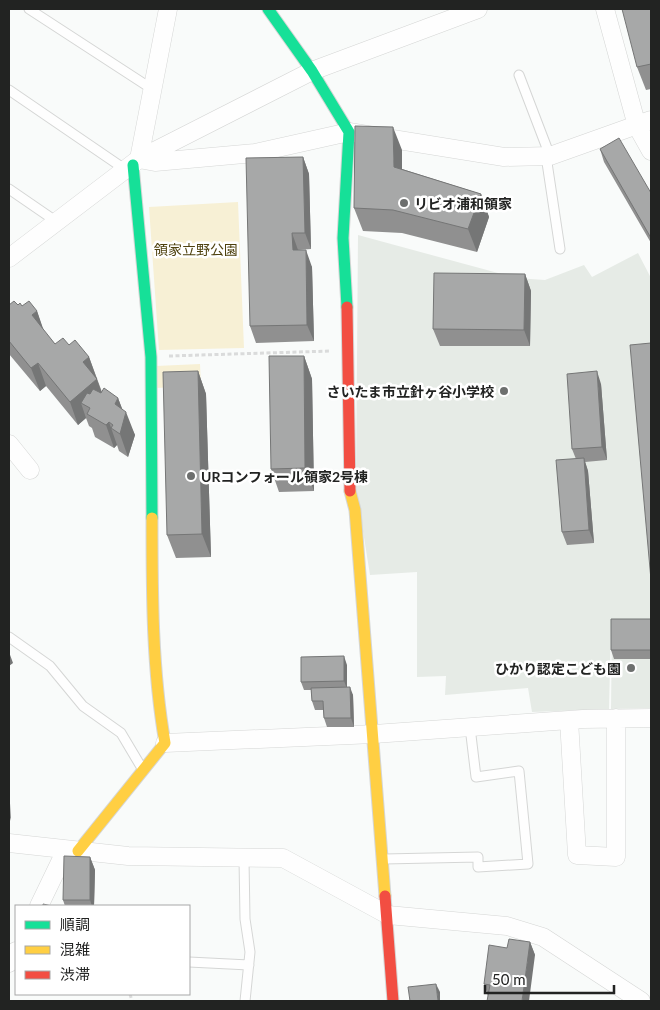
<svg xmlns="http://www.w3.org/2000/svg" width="660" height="1010" font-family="Lato,'Noto Sans JP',sans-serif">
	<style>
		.built { fill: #e6ebe6 }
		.green { fill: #f7f0d5 }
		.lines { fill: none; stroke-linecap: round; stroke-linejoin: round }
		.lane-casing { stroke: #d5d6d5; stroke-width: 11 }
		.street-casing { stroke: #d5d6d5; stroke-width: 19 }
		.fast-casing { stroke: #d5d6d5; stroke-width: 13 }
		.slow-casing { stroke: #d5d6d5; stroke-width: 13 }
		.jam-casing { stroke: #d5d6d5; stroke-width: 13 }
		.path { stroke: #dadbdb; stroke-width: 3; stroke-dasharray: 4 2.5; stroke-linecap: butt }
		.lane { stroke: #fefefe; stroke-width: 9 }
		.street { stroke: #fefefe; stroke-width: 18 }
		.fast { stroke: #16e098; stroke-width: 11 }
		.slow { stroke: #ffcf43; stroke-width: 11 }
		.jam { stroke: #f24e42; stroke-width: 11 }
		.wall { fill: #909090 }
		.shaded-wall { fill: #757676 }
		.building { fill: #a7a8a8; stroke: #757676 }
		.poi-dot { fill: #6d6f6e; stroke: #fff; stroke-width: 2 }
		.labels { text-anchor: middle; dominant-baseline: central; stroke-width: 5; stroke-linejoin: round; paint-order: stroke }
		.poi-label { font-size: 14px; font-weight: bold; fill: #222322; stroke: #fff; text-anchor: start }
		.park-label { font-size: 14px; fill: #4e410e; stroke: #fff }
	</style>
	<rect width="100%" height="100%" fill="#f9fbfa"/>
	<path class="built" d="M358,235L516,278L545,280L584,265L592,277L638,253L651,278V627L611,626L609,709L532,712L528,688L445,695L446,676L417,677V572L370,575L356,487Z
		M612,627L651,628V708L611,709Z"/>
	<path class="green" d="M238,202L244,348L159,350L149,207Z
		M200,364L201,386L156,388V366Z"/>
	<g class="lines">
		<g class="lane-casing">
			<path id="lane" d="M29,9L152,89
				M519,75L550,156
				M9,90L126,170
				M546,156L560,249
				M9,189L57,222
				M9,637L50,666L83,706L121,733L143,770
				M244,859L245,919L250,952L245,1001
				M384,859L478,857V867L528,864L519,771L476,777L470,727
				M189,962L249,965"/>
		</g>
		<g class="street-casing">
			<path id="street" d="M605,9L637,126L651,151
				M139,159L155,162L255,153L349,132L504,157L550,156L651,120
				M139,159L312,71L478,9
				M9,258L139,159L168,9
				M9,444L30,470
				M569,720L577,855L616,857V718
				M165,743L374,734L583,719L651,718
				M9,843L128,856L283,858L388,915L507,926L543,937L641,1001
				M39,906L66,850
				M9,963L16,951"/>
		</g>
		<g class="fast-casing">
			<path id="fast" d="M268,9L312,71L349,132L343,238L347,307
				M133,165L151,357L152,518"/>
		</g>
		<g class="slow-casing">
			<path id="slow" d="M350,491L355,510L385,896
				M78,851L165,743C152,669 152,592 152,518"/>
		</g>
		<g class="jam-casing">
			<path id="jam" d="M347,307L350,491
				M385,896L393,1001"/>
		</g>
		<path class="path" d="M169,356L331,351
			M130,994L132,1001"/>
		<use href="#lane" class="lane"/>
		<use href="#street" class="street"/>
		<use href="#fast" class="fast"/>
		<use href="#slow" class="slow"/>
		<use href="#jam" class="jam"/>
	</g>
	<path class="wall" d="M651,9V89L646,90L637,67Z
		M600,149L651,193V243L604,162Z
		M402,150V169L481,194L489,217L477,252L402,233L363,231L354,208Z
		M303,157L309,174L311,249L298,250L312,267L314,341L256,343L250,326Z
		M525,274L531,291L530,346H440L433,329Z
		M9,305L22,306L37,311L43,330L55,344L69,345L89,357L102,392L118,398L122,409L135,435L128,457L119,451L117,445L114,448L95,437L92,428L89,426L86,418L78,425L46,386L40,391L9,354Z
		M304,356L312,379L314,491L279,492L271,469Z
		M198,371L206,394L211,557L176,558L167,535Z
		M601,384L607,460L585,462L588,471L594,543L567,545L562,532L576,459L572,449Z
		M651,619V659H614L611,650Z
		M347,665V687L353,695L354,727H327L324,718L323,710H315L312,701L311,690H304L301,682Z
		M90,857L95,870L94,906H65L63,900Z
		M530,942L535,955L488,996L484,984L507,948Z"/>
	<path class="shaded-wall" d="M393,127L402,150V190L394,167Z
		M303,157L309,174L311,249L305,233Z
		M481,194L489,217L477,252L468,229Z
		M292,233L298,250L299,267L293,250Z
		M306,250L312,267L314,341L307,325Z
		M525,274L531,291L530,346L524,330Z
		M37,311L45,334L32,315Z
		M304,356L312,379L314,491L305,468Z
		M89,357L105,402L90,408L81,403L86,418L78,425L70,402L83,362Z
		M38,363L46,386L40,391L31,368Z
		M198,371L206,394L211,557L202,534Z
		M597,371L601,384L607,460L602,447Z
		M118,398L125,416L126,412L135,435L128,457L120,434L115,404Z
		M109,422L117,445L114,448L106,425Z
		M584,458L588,471L594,543L589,530Z
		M9,652L13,663L9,666Z
		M344,656L347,665V689L344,681Z
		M350,687L353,695L354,727L351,718Z
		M9,784V785L11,821L9,814Z
		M90,857L95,870L94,906H92L90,900Z
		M530,942L535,955L529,1001H522Z
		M436,984L440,992V1001H438Z"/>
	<path class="building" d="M622,9H651V64L637,67Z
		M355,126L393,127L394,167L481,194L468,229L393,210L354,208Z
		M619,138L651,193V238L600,149Z
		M303,157L305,233H292L293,250H306L307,325L250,326L246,158Z
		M434,273L525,274L524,330L433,329Z
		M14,301L18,305L20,303L22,306L29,301L37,311L32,315L55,344L63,338L69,345L75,340L89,357L83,362L97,379L70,402L38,363L31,368L9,341V305Z
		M651,343V580L630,345Z
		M269,356H304L305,468L271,469Z
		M198,371L202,534L167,535L163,372Z
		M597,371L602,447L572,449L567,374Z
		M104,388L118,398L115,404L126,412L120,434L111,428L113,425L109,422L106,425L87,414L90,408L81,403L87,393L90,394L93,389L101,393Z
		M584,458L589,530L562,532L556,460Z
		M611,619H651V650H611Z
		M344,656V681L301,682V657Z
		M350,687L351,718H324L323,701H312L311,688Z
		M64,856L90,857V900H63Z
		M43,904L52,906H43Z
		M509,939L530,942L522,1001H487L490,985L484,984L489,945L507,948Z
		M436,984L438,1001H410L408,987Z"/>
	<g class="poi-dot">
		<circle cx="404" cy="203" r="5"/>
		<circle cx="504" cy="391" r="5"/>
		<circle cx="191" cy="476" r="5"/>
		<circle cx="631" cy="668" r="5"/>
	</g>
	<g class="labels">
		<g class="poi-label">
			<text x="414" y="203">リビオ浦和領家</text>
			<text x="494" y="391" text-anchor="end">さいたま市立針ヶ谷小学校</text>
			<text x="201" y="476">URコンフォール領家2号棟</text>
			<text x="621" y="668" text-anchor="end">ひかり認定こども園</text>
		</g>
		<g class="park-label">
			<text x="196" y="249">領家立野公園</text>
		</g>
	</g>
	<rect width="660" height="1010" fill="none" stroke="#222322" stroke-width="20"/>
	<rect x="15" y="905" width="175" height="90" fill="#ffffff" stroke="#a7a7a7"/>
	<rect x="25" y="921" width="25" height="8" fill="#16e098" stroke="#a7a7a7"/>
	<text x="60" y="930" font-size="15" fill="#222322">順調</text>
	<rect x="25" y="946" width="25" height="8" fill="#ffcf43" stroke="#a7a7a7"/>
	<text x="60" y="955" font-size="15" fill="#222322">混雑</text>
	<rect x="25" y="971" width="25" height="8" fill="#f24e42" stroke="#a7a7a7"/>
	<text x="60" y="980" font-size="15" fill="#222322">渋滞</text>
	<path d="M485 985v8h129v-8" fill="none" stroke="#222322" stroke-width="2.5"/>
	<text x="492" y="985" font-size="15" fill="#222322" stroke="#ffffff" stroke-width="4" paint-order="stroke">50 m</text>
</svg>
